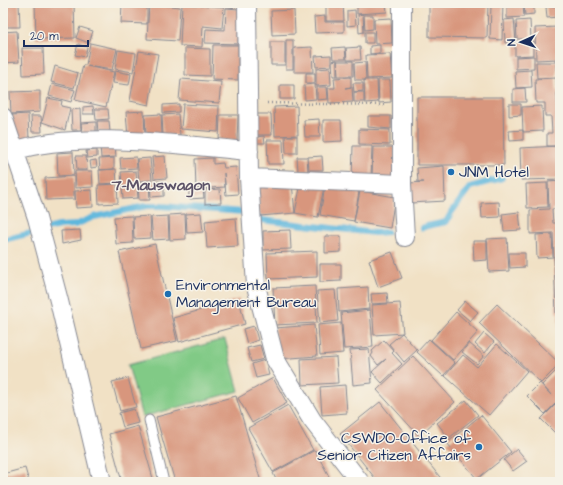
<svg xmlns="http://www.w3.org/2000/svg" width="563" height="485" font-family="'Architects Daughter',sans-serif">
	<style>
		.green { fill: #81ca86; stroke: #4e7c72 }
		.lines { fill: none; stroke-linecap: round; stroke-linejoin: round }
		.stream { stroke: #5fb7dd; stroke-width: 6 }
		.building { fill: #d8967d }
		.lane-casing { stroke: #868892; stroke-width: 11 }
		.street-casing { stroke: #868892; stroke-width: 20 }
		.path { stroke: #868892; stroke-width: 2.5; stroke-dasharray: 1 3; stroke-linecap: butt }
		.lane { stroke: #fff; stroke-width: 9 }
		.street { stroke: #fff; stroke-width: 18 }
		.poi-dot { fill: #1f6fb2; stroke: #f7f3e8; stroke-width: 1.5 }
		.labels { text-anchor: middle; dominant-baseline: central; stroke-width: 3; stroke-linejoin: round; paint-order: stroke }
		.poi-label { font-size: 15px; fill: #1b2f5e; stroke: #f7f3e8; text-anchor: start }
		.neighbourhood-label { font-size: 16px; font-weight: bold; fill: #5d5369; stroke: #f7f3e8 }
	</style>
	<rect width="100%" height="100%" fill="#f7f3e8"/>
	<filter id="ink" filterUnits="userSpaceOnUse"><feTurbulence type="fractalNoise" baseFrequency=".025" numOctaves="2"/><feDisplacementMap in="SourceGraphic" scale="8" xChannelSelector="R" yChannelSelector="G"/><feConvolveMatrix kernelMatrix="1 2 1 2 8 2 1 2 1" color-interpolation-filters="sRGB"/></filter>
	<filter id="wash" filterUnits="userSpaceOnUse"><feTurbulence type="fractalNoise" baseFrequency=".012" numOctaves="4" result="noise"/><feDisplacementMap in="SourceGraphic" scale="16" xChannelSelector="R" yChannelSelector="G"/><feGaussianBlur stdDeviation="0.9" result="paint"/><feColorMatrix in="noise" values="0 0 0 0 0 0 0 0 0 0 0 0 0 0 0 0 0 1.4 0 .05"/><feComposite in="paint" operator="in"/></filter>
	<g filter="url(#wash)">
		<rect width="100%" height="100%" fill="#f1e1c5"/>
		<path class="green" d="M225,339L239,391L142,417L128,365Z"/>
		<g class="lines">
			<path class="stream" d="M422,228L427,226L446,222L451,213L470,187L502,178
				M3,240L59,226L75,225L94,217L146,206H160L245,212L261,220L375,233L387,232"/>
		</g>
		<g id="blocks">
			<path class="building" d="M3,3H19L20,27H3Z
				M35,3H74L75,38L36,39Z
				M203,3H234V7Z
				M326,3H343L344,21H326Z
				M357,3H386L387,12L357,14Z
				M429,3H488L487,38L429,37Z
				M491,3H503L502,40L490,39Z
				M122,4L147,5V24L121,23Z
				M149,4L180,7L178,41L147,39Z
				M182,4L224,7L222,28L203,26L202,47L180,46Z
				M524,4H534V14L525,15Z
				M523,6L524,17L507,18V7Z
				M558,6V17L547,18L546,7Z
				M226,8L239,9L238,44L205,43L206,29L225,30Z
				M294,10L295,34L272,35L271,11Z
				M355,10L356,25L347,26V11Z
				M363,14L364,32L359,33L358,15Z
				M364,15H373V29L365,30Z
				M325,16V22H344V32L315,33L314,17Z
				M391,18L392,43L375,44L374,19Z
				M514,19L516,42L505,43L504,20Z
				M530,20L531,39H517L516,21Z
				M80,27L93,31L89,43L76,38Z
				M557,27L558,59L536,60L535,28Z
				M17,31L19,62L3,63V32Z
				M365,32H373V43H365Z
				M286,40H293V69H286Z
				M533,41V55L515,56V42Z
				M271,42H285V65H271Z
				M90,43L117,49L112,70L87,66L114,72L106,107L75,100L83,65H86Z
				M78,44L87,47L85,57L75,55Z
				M213,45H238V80L212,79Z
				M380,45V53L370,54V46Z
				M312,47L313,72H294V48Z
				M345,47L346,59H333L332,48Z
				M360,47L361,60H347L346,48Z
				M22,48H43L44,74L23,75Z
				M185,48L210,49V76L185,75Z
				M118,50L136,53L133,72L115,69Z
				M139,51L158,54L149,105L130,101Z
				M390,54L392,78L367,79L366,55Z
				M331,55V66L316,67L315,56Z
				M534,56V68L516,69V57Z
				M337,60V76H333L332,61Z
				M337,61H353V76H338Z
				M365,62L366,80H355L354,63Z
				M536,62H557V77L537,78Z
				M55,66L78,73L74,88L51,82Z
				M330,68L331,85L316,86V69Z
				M531,70L532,87L516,88L515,71Z
				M115,71L131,74L129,85L113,83Z
				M306,73H315V83H306Z
				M351,77V87L345,88L352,87L353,102L329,103L328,88H335L334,78Z
				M556,78L558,116H560V146H547V133H552L551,116H545V103H536L535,79Z
				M181,79L221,82L219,103L179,100Z
				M364,80H377L378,102L365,103Z
				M378,80H390L391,102L379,103Z
				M353,83H363V91L354,92Z
				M52,84L75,90L71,102L49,96Z
				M315,84L316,99L305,100L304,85Z
				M280,85H294V99H280Z
				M317,87H327L328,99L317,100Z
				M525,88L526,102H513V89Z
				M560,89V113H559L557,90Z
				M40,91V112L11,114L10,92Z
				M354,92H364V102H354Z
				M417,97H503L504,165H417Z
				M48,98L62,101L61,106L70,108L65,130L42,122Z
				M179,104V112L163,113V105Z
				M183,104L219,106L218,132L181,129Z
				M509,104H521V115L509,116Z
				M93,106L94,114H83V107Z
				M297,106L298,135L275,136L274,107Z
				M542,106L543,131L523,132L522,107Z
				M80,109L81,130H72L71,110Z
				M95,109H108L109,119L96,120Z
				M144,111L145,137L128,138L126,112Z
				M28,114L29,140L13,141L12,115Z
				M161,114L162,134L146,135L145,115Z
				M178,114L180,135L163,136L162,115Z
				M256,114H271L272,135H256Z
				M220,115H238L237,141L219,140Z
				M31,116H41L42,132H32Z
				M368,116H391V129L368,127Z
				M319,119L320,137H305L304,120Z
				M323,120H341L342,141L323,142Z
				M97,121H109L110,132H98Z
				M96,122V132L82,133L81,123Z
				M359,129L390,130V145L359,144Z
				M523,130V140L510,141L509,131Z
				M264,136L265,143H256V137Z
				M285,136H297V153H286Z
				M267,140H283L284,164H268Z
				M100,145H115L116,157L101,158Z
				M353,146H372L371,180L352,179Z
				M560,146V179L521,180L520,148Z
				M373,147H395V179L372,178Z
				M97,150V157L87,158L86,151Z
				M73,152L74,175L58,176L57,153Z
				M76,156H86L87,170H77Z
				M165,156L167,178L154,179L152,157Z
				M322,156L323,170H309L308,157Z
				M136,157L137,168L121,169L120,158Z
				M297,157H307L308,171H298Z
				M114,158V169L100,170L99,159Z
				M150,158L152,180L139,181L137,159Z
				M213,158V164L223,163L224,168L236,167L238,194L226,195L224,173L225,187L196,189L195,159Z
				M96,160L97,167L91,168L90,161Z
				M444,166L445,201L411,203L410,183L424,182H418L417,168Z
				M116,169L117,183L100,184L99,170Z
				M75,171H92L93,187L76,188Z
				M136,171L138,198L123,199L121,172Z
				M74,176V199L46,200L45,178Z
				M164,181V196L151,197L150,182Z
				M560,181V208L552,209L553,223H560V313H556L553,233L530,234V210L549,209L548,182Z
				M138,183H149L150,200H139Z
				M292,183L295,213L260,216L257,186Z
				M301,183L324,187L318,217L295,213Z
				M547,183L548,207L527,208L526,184Z
				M117,184L118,203L99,204L98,185Z
				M325,186L359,192L354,221L320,215Z
				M203,189L204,198L189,199V190Z
				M220,189L221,203L205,204V190Z
				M92,190L93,207L76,208L75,191Z
				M360,191L395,197L390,228L354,222Z
				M499,202L500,217L482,218L481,203Z
				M519,212L521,230L504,231L502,214Z
				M201,213L203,232L187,233L186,214Z
				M185,214L186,239L170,240L169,215Z
				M132,216L133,243L116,244L114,217Z
				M150,216L151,238L134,239L133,217Z
				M168,216L169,239L153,240L151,217Z
				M236,218L238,246L207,248L205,221Z
				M80,230L81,240L62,244L61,231Z
				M290,230L291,249L263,250V231Z
				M552,234L553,257L537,258L536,235Z
				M325,236H341V252L325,253Z
				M507,238L509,271L489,272L487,239Z
				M473,241H487V260L474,261Z
				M155,244L177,341L141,349L119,252Z
				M317,251V277L268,279L267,253Z
				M392,252L402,278L378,287L369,260Z
				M509,253H525V267L510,268Z
				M320,264H341V281L320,282Z
				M315,286L317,323L275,325L273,288Z
				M368,287L369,309L339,312L338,289Z
				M335,290L338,321L320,323L317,291Z
				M387,293L388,303L372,304L371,294Z
				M239,299L245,324L179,342L173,318Z
				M465,301L478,312L470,321L457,310Z
				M400,303L403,333L374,335L372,305Z
				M497,304L560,364L541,383L479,323Z
				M370,310L373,347L344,349L341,313Z
				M456,312L478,332L453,360L431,340Z
				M558,315H560V349H559Z
				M341,323L343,353L320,355L318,325Z
				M314,325L317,356L278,359L275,328Z
				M254,326L258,340L247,344L243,329Z
				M402,333L417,350L404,362L389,344Z
				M484,333L494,342L485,353L475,344Z
				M429,339L455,363L443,376L417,352Z
				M384,340L394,351L392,353L402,364L382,383L372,372L386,359L378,365L371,356L373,353L372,351Z
				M469,343L484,356L477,364L462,352Z
				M497,344L527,371L489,415L445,376L463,355L477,367Z
				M260,345L264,359L251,362L247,348Z
				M369,349L372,383L353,385L350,350Z
				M413,356L455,402L419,436L377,390Z
				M336,357L338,383L302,385L301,359Z
				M265,360L269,375L256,378L252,364Z
				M558,369L560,370V399L545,414L527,396L540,383L552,396L542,385Z
				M128,378L136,407L120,411L112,382Z
				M273,378L287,403L252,423L238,398Z
				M345,385L347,413L322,415L320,387Z
				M236,396L261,482H175L156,417Z
				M466,400L478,415L449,438L437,423Z
				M560,400V432L557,435L541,419Z
				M380,402L443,481L441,482H378L340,434Z
				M288,405L313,450L273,472L248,428Z
				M134,409L138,423L123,427L119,413Z
				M481,415L511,452L477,479L447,443Z
				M138,426L154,482H122L109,434Z
				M517,449L527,461L513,471L504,460Z
				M315,450L332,482H277L273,473Z
				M25,468L29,482H3V474Z"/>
		</g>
	</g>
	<g filter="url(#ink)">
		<use href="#blocks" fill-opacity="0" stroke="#868892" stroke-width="1"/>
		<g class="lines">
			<g class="lane-casing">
				<path id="lane" d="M149,420L164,482"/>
			</g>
			<g class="street-casing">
				<path id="street" d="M247,3L249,178L256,286L275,359L312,420L360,482
					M402,3V184L405,237
					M3,117L37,218L59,301L102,482
					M13,151C78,130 180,145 249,151
					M249,178L402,184"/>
			</g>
			<path class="path" d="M267,103L384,105"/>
			<use href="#lane" class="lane"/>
			<use href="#street" class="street"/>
		</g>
	</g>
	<g class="poi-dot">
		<circle cx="451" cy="172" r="4"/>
		<circle cx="168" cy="294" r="4"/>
		<circle cx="479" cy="447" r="4"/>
	</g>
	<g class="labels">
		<g class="poi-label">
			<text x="459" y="172">JNM Hotel</text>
			<text x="176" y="285">Environmental<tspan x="176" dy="17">Management Bureau</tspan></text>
			<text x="471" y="438" text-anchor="end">CSWDO-Office of<tspan x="471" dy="17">Senior Citizen Affairs</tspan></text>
		</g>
		<g class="neighbourhood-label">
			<text x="161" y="185">7-Mauswagon</text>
		</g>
	</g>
	<rect width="563" height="485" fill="none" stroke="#f7f3e8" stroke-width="16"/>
	<g transform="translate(521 42) rotate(267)" stroke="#f7f3e8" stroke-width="3" paint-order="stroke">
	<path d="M0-3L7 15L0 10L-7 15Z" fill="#1b2f5e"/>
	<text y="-6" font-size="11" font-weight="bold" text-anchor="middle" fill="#1b2f5e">N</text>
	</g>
	<path d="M24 40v6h64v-6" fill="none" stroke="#1b2f5e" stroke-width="2"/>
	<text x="30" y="40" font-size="12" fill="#1b2f5e" stroke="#f7f3e8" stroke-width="3" paint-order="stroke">20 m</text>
</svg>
